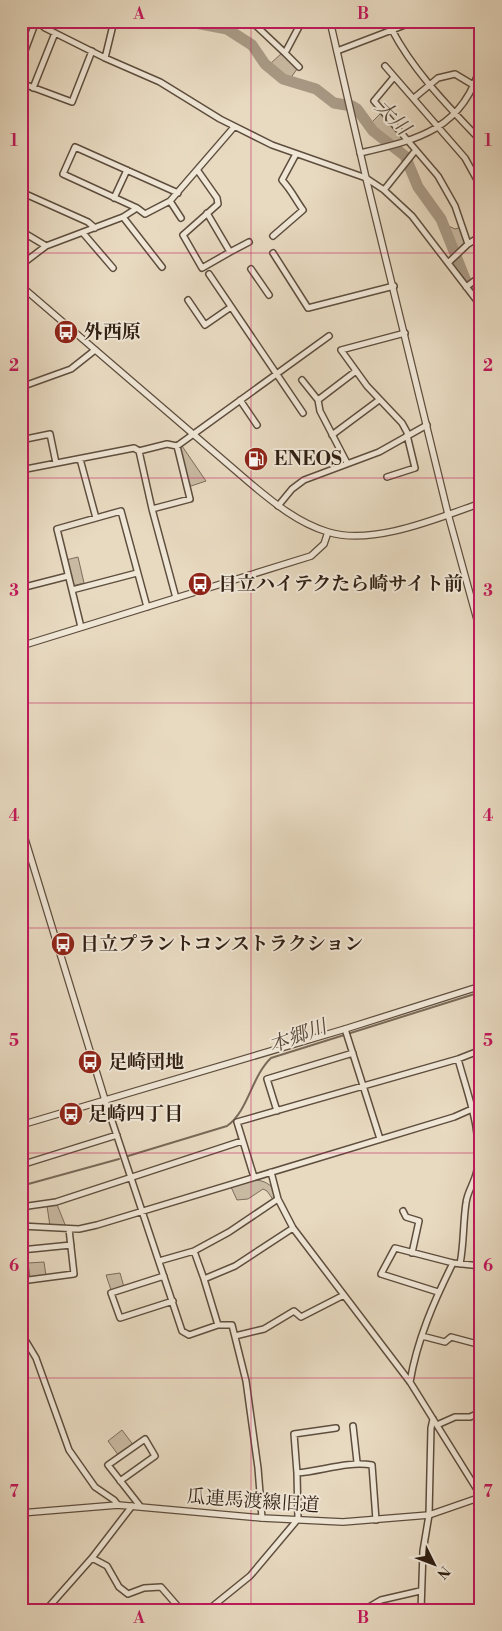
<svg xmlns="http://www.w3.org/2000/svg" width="502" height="1631" font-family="'Libre Bodoni','Noto Serif JP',serif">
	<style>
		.green { fill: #c9baa3; stroke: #7c6c5b }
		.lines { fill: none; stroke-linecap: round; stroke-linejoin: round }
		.stream { stroke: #796958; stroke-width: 2 }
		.river { stroke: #a99a86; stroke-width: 11 }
		.minor-casing { stroke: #5e4e3e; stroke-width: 8 }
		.tertiary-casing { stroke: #5e4e3e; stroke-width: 8 }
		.minor { stroke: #f0e7d7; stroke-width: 5 }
		.tertiary { stroke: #f0e7d7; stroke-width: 5.5 }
		.grid { fill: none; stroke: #c2185b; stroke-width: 1; stroke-opacity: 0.55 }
		.labels { text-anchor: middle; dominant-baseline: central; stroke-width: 4; stroke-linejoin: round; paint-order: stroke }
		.poi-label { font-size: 19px; font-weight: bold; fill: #301f13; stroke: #f0e7d7; text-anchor: start }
		.street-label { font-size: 19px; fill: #301f13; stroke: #f0e7d7 }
		.water-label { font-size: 20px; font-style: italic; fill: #5a4a3b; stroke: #f0e7d7 }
		.neatline { fill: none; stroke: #c2185b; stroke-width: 2 }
		.grid-label { font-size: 16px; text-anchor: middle; font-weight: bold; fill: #c2185b }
	</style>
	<rect width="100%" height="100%" fill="#e8dac1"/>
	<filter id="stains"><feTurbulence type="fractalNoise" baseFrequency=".004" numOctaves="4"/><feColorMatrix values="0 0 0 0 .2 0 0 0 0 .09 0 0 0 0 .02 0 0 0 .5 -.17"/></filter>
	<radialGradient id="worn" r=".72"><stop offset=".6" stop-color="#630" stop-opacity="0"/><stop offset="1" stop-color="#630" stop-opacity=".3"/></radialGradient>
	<path class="green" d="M283,52L297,69L290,79L270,64Z
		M382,112L402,136L401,141L392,144L370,124Z
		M444,224L455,229L462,227L467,244L455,255Z
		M182,446L206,481L188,487L179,448Z
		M78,557L84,583L72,586L66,560Z
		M252,1180C262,1180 267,1182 274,1189V1201L267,1191L263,1189L248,1199L237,1200L231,1187Z
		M56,1202L66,1227L50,1226L47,1206Z
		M44,1262L46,1276L30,1278L28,1263Z
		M120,1273L124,1287L111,1290L106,1275Z
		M122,1430L134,1446L119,1456L108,1441Z"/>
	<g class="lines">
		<path class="stream" d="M128,1156L227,1126C249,1110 251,1077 271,1058L481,992
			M21,1186L119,1159"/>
		<path class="river" d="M185,21L227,29L252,45L265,64L283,79L316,89L334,103L352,106L357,109L373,131L405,156L418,187L441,219L466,281L481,301"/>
		<g class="minor-casing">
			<path id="minor" d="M37,21L45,28L105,58L160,82L220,119L272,145L366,178L384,190L412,216L481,306
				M251,21L285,53L302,21
				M389,21L392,30L415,21
				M337,51L392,30C414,72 449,107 481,141
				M285,53L299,67
				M105,58L114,21
				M21,61L36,21
				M385,66L465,158L481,187
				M394,77L374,101L438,176L455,206L468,244L449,262
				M21,83L72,102L92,51
				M33,88L55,33
				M414,98L438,78L455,74L475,86
				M360,153C418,140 464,129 481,64
				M198,171L217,198L218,204L183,235L202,268L230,252L207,213
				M384,190L415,151
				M21,192L88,222L95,228
				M114,198L127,170
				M170,201L181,218
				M137,208L63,174L75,147L178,193
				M123,217L162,267
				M21,231L46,246
				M83,233L113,268
				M273,236L303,210C295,199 292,191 282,180L296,154
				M468,244L481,236
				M230,252L249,242
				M273,253L308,308L394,286
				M21,265L46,246L123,217L137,208L145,214L170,201L234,127
				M251,269L269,295
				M209,274L303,413
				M466,287L481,276
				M188,300L205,325L231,307
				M405,333L341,350L367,386L402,423L408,434
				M302,380L318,400
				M21,387L71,369L95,350
				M240,400L257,425
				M332,435L379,400
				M21,440L50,434L56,463
				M139,451L152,509
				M80,459L96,518
				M347,463L320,411L318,400L356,371
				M21,470L134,448L139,451L167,444L177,446L329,336
				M387,477L415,468L407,435
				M278,506L292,489L304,480L379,452L427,425
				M21,588L68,576
				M72,590L137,573
				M176,598L152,509L190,499L177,446
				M81,627L57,529L121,511L147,607
				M345,1029L380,1139
				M458,1059C468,1096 483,1132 477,1170C475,1182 467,1192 466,1203C463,1223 464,1244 460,1264
				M105,1100L182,1331L189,1335L218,1325H232L246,1381L258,1468L262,1518
				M277,1111L267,1079L353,1053
				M21,1165L117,1135
				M271,1172L278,1199L293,1228L410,1382L481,1496
				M254,1177L237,1122L458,1059L481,1050
				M21,1207L56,1202L242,1141
				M403,1211L406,1217L419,1221L412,1253
				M21,1226L79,1229L97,1225L454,1117L472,1109
				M21,1250L71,1245
				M194,1251L204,1279
				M159,1261L194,1251L229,1232L278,1199
				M164,1276L111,1293L120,1318L173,1301
				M21,1281L74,1274L69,1229
				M438,1292L381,1274L395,1248L453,1263L481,1266
				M218,1325L204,1279L235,1266L293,1228
				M21,1333L36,1358L69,1450L95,1487L114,1500L118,1505
				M235,1336L264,1329L294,1311L301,1317L344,1295
				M422,1336L445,1342L451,1337L481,1345
				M410,1382C417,1340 434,1301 453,1263
				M437,1425L455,1417H470L481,1412
				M353,1426L357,1462
				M297,1473L294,1434L336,1428
				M120,1481L155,1456L145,1439L108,1465L140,1506
				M92,1558L107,1566L119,1587L128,1594L144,1588L161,1587L181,1610
				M46,1610L92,1558L132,1506
				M208,1610L250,1576L298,1519L297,1473C322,1471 347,1461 372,1465L376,1520
				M364,1610L381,1600L420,1591
				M421,1610L423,1551L429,1515L431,1428L433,1419"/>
		</g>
		<g class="tertiary-casing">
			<path id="tertiary" d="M330,21L366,178L448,514L481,634
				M21,286L250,483C274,503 298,523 328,532C373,546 438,518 481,503
				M21,646L311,556L324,544L328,532
				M21,826L105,1100
				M21,1125L345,1029L481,986
				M21,1513L118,1505L262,1518L343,1522L429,1515L481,1497"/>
		</g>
		<use href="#minor" class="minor"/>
		<use href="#tertiary" class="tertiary"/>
	</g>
	<path class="grid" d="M251,21V1610M21,253H481M21,478H481M21,703H481M21,928H481M21,1153H481M21,1378H481"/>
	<defs>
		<g id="bus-disc" transform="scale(1.25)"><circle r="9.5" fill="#8f2418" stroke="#f0e7d7"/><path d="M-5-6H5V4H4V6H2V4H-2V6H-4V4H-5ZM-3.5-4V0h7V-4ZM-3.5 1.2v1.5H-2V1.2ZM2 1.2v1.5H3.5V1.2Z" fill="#fff"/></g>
		<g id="fuel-disc" transform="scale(1.25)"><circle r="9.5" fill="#8f2418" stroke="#f0e7d7"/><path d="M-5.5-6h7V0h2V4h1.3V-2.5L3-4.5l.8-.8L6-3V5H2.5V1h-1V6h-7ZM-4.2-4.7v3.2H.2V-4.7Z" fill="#fff"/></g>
	</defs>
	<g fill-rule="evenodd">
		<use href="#bus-disc" x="66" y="332"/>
		<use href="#fuel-disc" x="256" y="459"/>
		<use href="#bus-disc" x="200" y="584"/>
		<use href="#bus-disc" x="63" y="944"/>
		<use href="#bus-disc" x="90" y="1062"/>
		<use href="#bus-disc" x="71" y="1114"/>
	</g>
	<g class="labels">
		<g class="poi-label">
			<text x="84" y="332">外西原</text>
			<text x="274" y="459">ENEOS</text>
			<text x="218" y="584">日立ハイテクたら崎サイト前</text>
			<text x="80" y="944">日立プラントコンストラクション</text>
			<text x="108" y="1062">足崎団地</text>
			<text x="88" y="1114">足崎四丁目</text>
		</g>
		<g class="street-label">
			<text transform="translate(253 1501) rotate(4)">瓜連馬渡線旧道</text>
		</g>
		<g class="water-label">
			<text transform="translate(392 118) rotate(45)">大川</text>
			<text transform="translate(298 1037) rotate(-20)">本郷川</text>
		</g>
	</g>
	<rect width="502" height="1631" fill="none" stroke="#e8dac1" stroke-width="55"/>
	<g transform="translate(434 1564) rotate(132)" stroke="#f0e7d7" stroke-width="4" paint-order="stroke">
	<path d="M0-4L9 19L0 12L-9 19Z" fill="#301f13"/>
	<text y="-8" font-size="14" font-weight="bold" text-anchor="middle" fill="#301f13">N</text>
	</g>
	<rect x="28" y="28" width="446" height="1576" class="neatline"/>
	<g class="grid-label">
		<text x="139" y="19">A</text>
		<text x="363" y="19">B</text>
		<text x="14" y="146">1</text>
		<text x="488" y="146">1</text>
		<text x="14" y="371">2</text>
		<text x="488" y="371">2</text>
		<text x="14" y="596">3</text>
		<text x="488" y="596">3</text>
		<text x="14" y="821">4</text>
		<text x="488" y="821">4</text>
		<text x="14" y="1046">5</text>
		<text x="488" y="1046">5</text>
		<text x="14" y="1271">6</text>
		<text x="488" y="1271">6</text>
		<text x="14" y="1497">7</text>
		<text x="488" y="1497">7</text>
		<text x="139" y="1623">A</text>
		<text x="363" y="1623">B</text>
	</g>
	<rect width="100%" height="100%" filter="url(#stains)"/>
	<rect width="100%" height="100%" fill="url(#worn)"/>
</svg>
